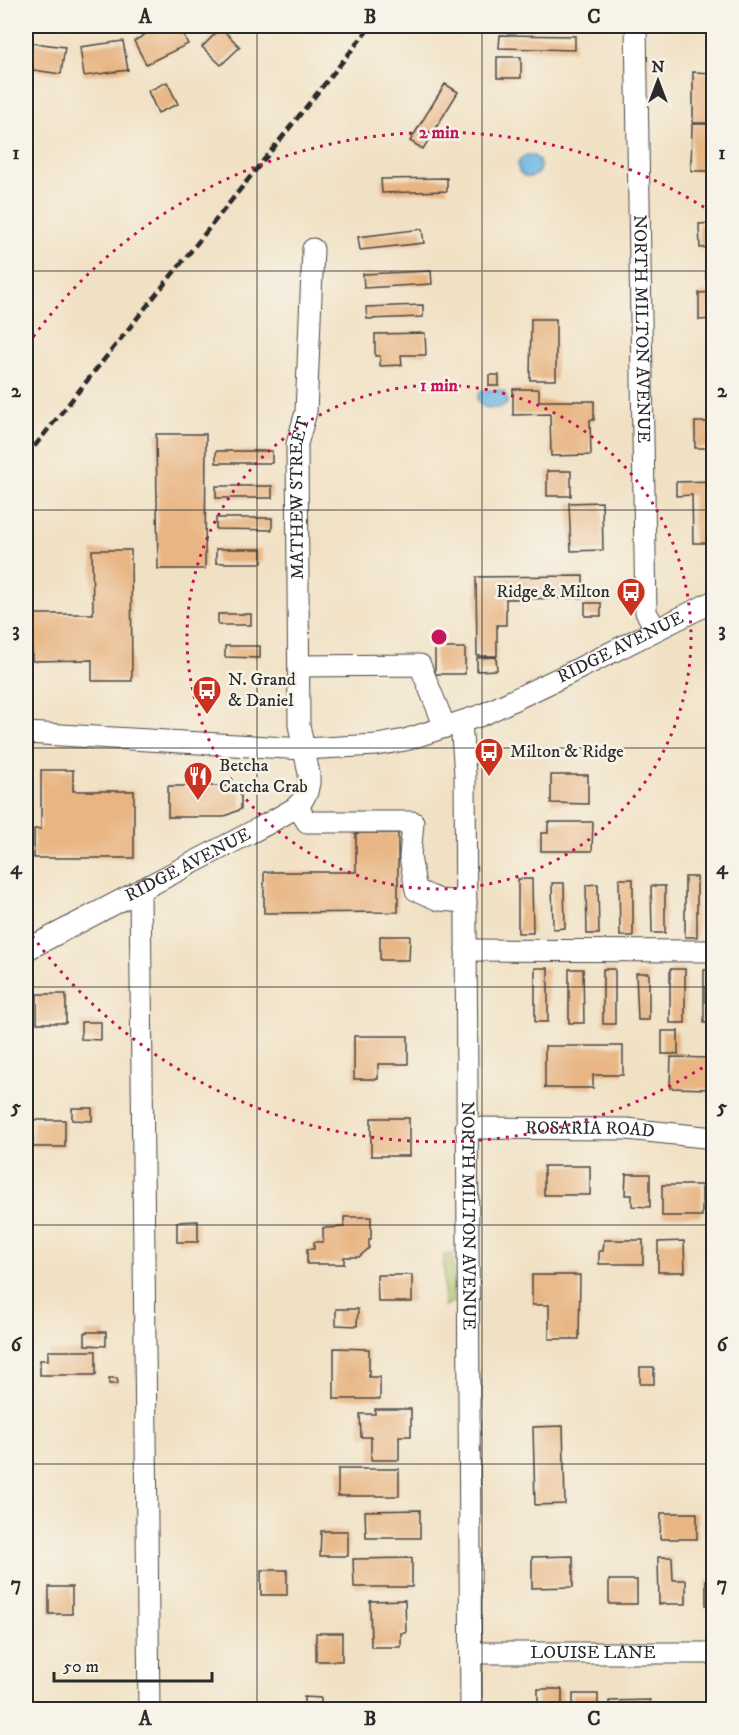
<svg xmlns="http://www.w3.org/2000/svg" width="739" height="1735" font-family="'IM FELL DW Pica',serif">
	<style>
		.green { fill: #acc165; stroke: #6c7648; stroke-width: 1.5 }
		.water { fill: #6ab6e3; stroke: #4a7087; stroke-width: 1.5 }
		.building { fill: #e8b583 }
		.lines { fill: none; stroke-linecap: round; stroke-linejoin: round }
		.minor-casing { stroke: #494642; stroke-width: 23 }
		.minor { stroke: #fff; stroke-width: 21 }
		.rail { stroke: #2b2b2b; stroke-width: 4.5; stroke-dasharray: 9 4.5; stroke-linecap: butt }
		.grid { fill: none; stroke: #2b2b2b; stroke-width: 1.5; stroke-opacity: 0.55 }
		.ring { fill: none; stroke: #c2185b; stroke-width: 3; stroke-dasharray: 3 6 }
		.labels { text-anchor: middle; dominant-baseline: central; stroke-width: 5; stroke-linejoin: round; paint-order: stroke }
		.street-label { font-size: 18px; fill: #2b2b2b; stroke: #f7f3e8 }
		.poi-label { font-size: 18px; fill: #2b2b2b; stroke: #f7f3e8; text-anchor: start }
		.centre { fill: #c2185b; stroke: #f7f3e8; stroke-width: 3 }
		.ring-label { font-size: 18px; text-anchor: middle; font-weight: bold; fill: #c2185b; stroke: #f7f3e8; stroke-width: 5; stroke-linejoin: round; paint-order: stroke }
		.neatline { fill: none; stroke: #2b2b2b; stroke-width: 2 }
		.grid-label { font-size: 20px; text-anchor: middle; font-weight: bold; fill: #2b2b2b }
	</style>
	<rect width="100%" height="100%" fill="#f7f3e8"/>
	<filter id="ink" filterUnits="userSpaceOnUse"><feTurbulence type="fractalNoise" baseFrequency=".0167" numOctaves="2"/><feDisplacementMap in="SourceGraphic" scale="12" xChannelSelector="R" yChannelSelector="G"/><feConvolveMatrix kernelMatrix="1 2 1 2 8 2 1 2 1" color-interpolation-filters="sRGB"/></filter>
	<filter id="wash" filterUnits="userSpaceOnUse"><feTurbulence type="fractalNoise" baseFrequency=".008" numOctaves="4" result="noise"/><feDisplacementMap in="SourceGraphic" scale="24" xChannelSelector="R" yChannelSelector="G"/><feGaussianBlur stdDeviation="1.35" result="paint"/><feColorMatrix in="noise" values="0 0 0 0 0 0 0 0 0 0 0 0 0 0 0 0 0 1.4 0 .05"/><feComposite in="paint" operator="in"/></filter>
	<g filter="url(#wash)">
		<rect width="100%" height="100%" fill="#f1e1c4"/>
		<path class="green" d="M453,1254V1302L444,1306V1255Z"/>
		<path class="water" d="M518 166a11 11 0 1 1 22 0a11 11 0 1 1-22 0Z
			M484,390C496,390 509,387 507,404C498,410 481,411 477,399L480,392Z"/>
		<g id="blocks">
			<path class="building" d="M153,26H179L188,44L146,64L134,41L146,34L144,30Z
				M221,28L240,47L221,65L202,47Z
				M500,35L575,36V50L499,48Z
				M123,41L128,70L84,76L80,47Z
				M26,42L65,47L61,74L26,69Z
				M497,57H521V78H497Z
				M693,72L714,73V123H693Z
				M167,82L178,104L158,113L148,91Z
				M445,84L458,92L423,149L410,141Z
				M692,124H714V171H691Z
				M447,178V191L382,193L381,179Z
				M714,223V247L700,248L699,224Z
				M422,229L424,243L360,250L358,237Z
				M706,263H714V278L706,279Z
				M431,271L432,284L364,288L363,274Z
				M714,292V319L699,320V293Z
				M423,305V317L367,319L366,307Z
				M531,319H556V380H530Z
				M425,333L426,355H401L402,365L380,366V356H375V334Z
				M489,375H499V386H489Z
				M513,389H539V401H594V420H590L591,455L551,456L550,414L513,415Z
				M695,422H714V448H695Z
				M156,434H206L205,569H158Z
				M216,451H272V463H216Z
				M547,471H571V496H547Z
				M714,481V543H693L692,495L676,496V482Z
				M216,486H272V498H216Z
				M602,502L603,550L571,551L569,503Z
				M216,518H272V530L216,529Z
				M216,549H262V563H216Z
				M92,550H131L132,681H92V660L32,661L31,614H93Z
				M583,576V598L506,599V625H497V656H477L476,577Z
				M585,603H601V616H585Z
				M218,614H251V625H218Z
				M225,646H260V658L225,657Z
				M435,648H465V674H435Z
				M496,657L497,670L477,671V658Z
				M41,770H73V791H134V858H34V829H41Z
				M551,775H588V804L551,803Z
				M168,786H241V809L223,817H168Z
				M548,822H593L592,851H541V833H548Z
				M356,833H398V912L264,913V872H356Z
				M685,877H697V937H685Z
				M518,879H532L533,933H518Z
				M619,879H633V936H620Z
				M552,883H564L565,928L553,929Z
				M598,884L599,934H587L586,885Z
				M651,886H665V933H652Z
				M380,936H410L409,960H380Z
				M535,968H548V1022H535Z
				M569,969H583L584,1023H569Z
				M603,969H615V1024H603Z
				M670,969H685V1023H670Z
				M714,969V1023H704V970Z
				M636,973H649V1020H638Z
				M37,994H66V1023H37Z
				M81,1022H101V1040L81,1039Z
				M662,1031H678V1054H662Z
				M354,1036H408V1064H378V1079H354Z
				M545,1046H623V1075H593V1088H545Z
				M671,1057L710,1058V1089L670,1088Z
				M72,1108H92V1121L72,1120Z
				M371,1118H409V1156H371Z
				M33,1120H65V1147H33Z
				M544,1166H590V1195H544Z
				M626,1174H650V1207L632,1206V1195H625Z
				M662,1185H702V1216H662Z
				M344,1217H371V1239H369V1248L359,1257H344V1264H307V1249H314V1242H323V1228L344,1227Z
				M198,1221V1242H177V1222Z
				M604,1240H643V1264H599V1251H603Z
				M684,1241L685,1272H658V1242Z
				M377,1275H412V1302H378Z
				M532,1275H580L579,1339H549V1305H532Z
				M336,1309H358L357,1326L336,1325Z
				M85,1332H106V1346L85,1345Z
				M334,1348L369,1349V1377H380V1399H334Z
				M48,1351H96V1375H40V1360H48Z
				M640,1367H654V1384H640Z
				M109,1378H117L118,1384H109Z
				M375,1409H411V1436H399V1460H371V1437H361L360,1414H375Z
				M563,1426L565,1504L535,1505L533,1427Z
				M338,1469H399V1496H338Z
				M420,1510V1538H366L365,1511Z
				M661,1513H697V1539H660Z
				M321,1531H348V1556H320Z
				M573,1556V1587L532,1588V1557Z
				M658,1557H672L673,1580H686V1604H659Z
				M412,1558V1587H354L353,1559Z
				M261,1570H287V1595H261Z
				M609,1580H637V1604H609Z
				M706,1580H714V1605H706Z
				M49,1587H72V1614H49Z
				M405,1600L406,1633H401V1647H371L370,1601Z
				M316,1633H342V1661H316Z
				M538,1689H562V1710H538Z
				M573,1694H598V1710H573Z
				M304,1697L321,1698V1710H304Z
				M650,1700L651,1710H609V1701Z
				M706,1700H714V1710H706Z
				M658,1704H687V1710H658Z"/>
		</g>
	</g>
	<g filter="url(#ink)">
		<use href="#blocks" fill-opacity="0" stroke="#494642" stroke-width="1.5"/>
		<g class="lines">
			<g class="minor-casing">
				<g id="minor">
					<path id="s1" d="M636,26L646,612L656,630"/>
					<path d="M299,666L420,665L445,727"/>
					<path id="s2" d="M461,722L465,775L471,1710"/>
					<path id="s3" d="M26,733L304,749L377,745L405,740L482,715L568,674L714,601"/>
					<path d="M297,806L307,822H413L410,857L416,890L439,900L466,902"/>
					<path d="M140,891L149,1710"/>
					<path id="s4" d="M26,950L269,823L295,808L302,801L307,792L309,783V774L299,725L297,444L306,412L313,249"/>
					<path d="M466,950L714,951"/>
					<path id="s5" d="M466,1128L627,1129L714,1138"/>
					<path id="s6" d="M471,1653H714"/>
				</g>
			</g>
			<use href="#minor" class="minor"/>
			<path class="rail" d="M26,457L371,26"/>
		</g>
	</g>
	<path class="grid" d="M257,26V1710M482,26V1710M26,271H714M26,510H714M26,748H714M26,987H714M26,1225H714M26,1464H714"/>
	<g class="ring">
		<circle cx="439" cy="637" r="252"/>
		<path d="M710 1063A505 505 0 0 1 28 930M28 344A505 505 0 0 1 710 211"/>
	</g>
	<defs>
		<g id="bus-pin" transform="scale(1.5)"><path d="M0 17L-7.5 6A9.5 9.5 0 1 1 7.5 6Z" fill="#c8321e" stroke="#f7f3e8"/><path d="M-5-6H5V4H4V6H2V4H-2V6H-4V4H-5ZM-3.5-4V0h7V-4ZM-3.5 1.2v1.5H-2V1.2ZM2 1.2v1.5H3.5V1.2Z" fill="#fff"/></g>
		<g id="restaurant-pin" transform="scale(1.5)"><path d="M0 17L-7.5 6A9.5 9.5 0 1 1 7.5 6Z" fill="#c8321e" stroke="#f7f3e8"/><path d="M-5-6h1v4h1v-4h1v4h1v-4h1v5L-1.5 .5V6h-2V.5L-5-1ZM5-6V6H3V1.5H1.5Q1.5-4 5-6Z" fill="#fff"/></g>
	</defs>
	<g fill-rule="evenodd">
		<use href="#bus-pin" x="631" y="592"/>
		<use href="#bus-pin" x="207" y="690"/>
		<use href="#bus-pin" x="489" y="752"/>
		<use href="#restaurant-pin" x="198" y="776"/>
	</g>
	<g class="labels">
		<g class="street-label">
			<text stroke="none"><textPath href="#s1" startOffset="303">NORTH MILTON AVENUE</textPath></text>
			<text stroke="none"><textPath href="#s4" startOffset="620">MATHEW STREET</textPath></text>
			<text stroke="none"><textPath href="#s3" startOffset="615">RIDGE AVENUE</textPath></text>
			<text stroke="none"><textPath href="#s4" startOffset="183">RIDGE AVENUE</textPath></text>
			<text stroke="none"><textPath href="#s5" startOffset="124">ROSARIA ROAD</textPath></text>
			<text stroke="none"><textPath href="#s2" startOffset="494">NORTH MILTON AVENUE</textPath></text>
			<text stroke="none"><textPath href="#s6" startOffset="122">LOUISE LANE</textPath></text>
		</g>
		<g class="poi-label">
			<text x="610" y="592" text-anchor="end">Ridge &amp; Milton</text>
			<text x="228" y="680">N. Grand<tspan x="228" dy="21">&amp; Daniel</tspan></text>
			<text x="510" y="752">Milton &amp; Ridge</text>
			<text x="219" y="766">Betcha<tspan x="219" dy="21">Catcha Crab</tspan></text>
		</g>
	</g>
	<circle cx="439" cy="637" r="9" class="centre"/>
	<g class="ring-label">
		<text x="439" y="138">2 min</text>
		<text x="439" y="391">1 min</text>
	</g>
	<rect width="739" height="1735" fill="none" stroke="#f7f3e8" stroke-width="66"/>
	<g transform="translate(658 81)" stroke="#f7f3e8" stroke-width="4.5" paint-order="stroke">
	<path d="M0-4.5L10 22L0 15L-10 22Z" fill="#2b2b2b"/>
	<text y="-9" font-size="16" font-weight="bold" text-anchor="middle" fill="#2b2b2b">N</text>
	</g>
	<path d="M54 1672v9h158v-9" fill="none" stroke="#2b2b2b" stroke-width="3"/>
	<text x="63" y="1672" font-size="18" fill="#2b2b2b" stroke="#f7f3e8" stroke-width="4.5" paint-order="stroke">50 m</text>
	<rect x="33" y="33" width="673" height="1669" class="neatline"/>
	<g class="grid-label">
		<text x="145" y="23">A</text>
		<text x="370" y="23">B</text>
		<text x="594" y="23">C</text>
		<text x="16" y="159">1</text>
		<text x="722" y="159">1</text>
		<text x="16" y="397">2</text>
		<text x="722" y="397">2</text>
		<text x="16" y="636">3</text>
		<text x="722" y="636">3</text>
		<text x="16" y="874">4</text>
		<text x="722" y="874">4</text>
		<text x="16" y="1113">5</text>
		<text x="722" y="1113">5</text>
		<text x="16" y="1351">6</text>
		<text x="722" y="1351">6</text>
		<text x="16" y="1590">7</text>
		<text x="722" y="1590">7</text>
		<text x="145" y="1725">A</text>
		<text x="370" y="1725">B</text>
		<text x="594" y="1725">C</text>
	</g>
</svg>
